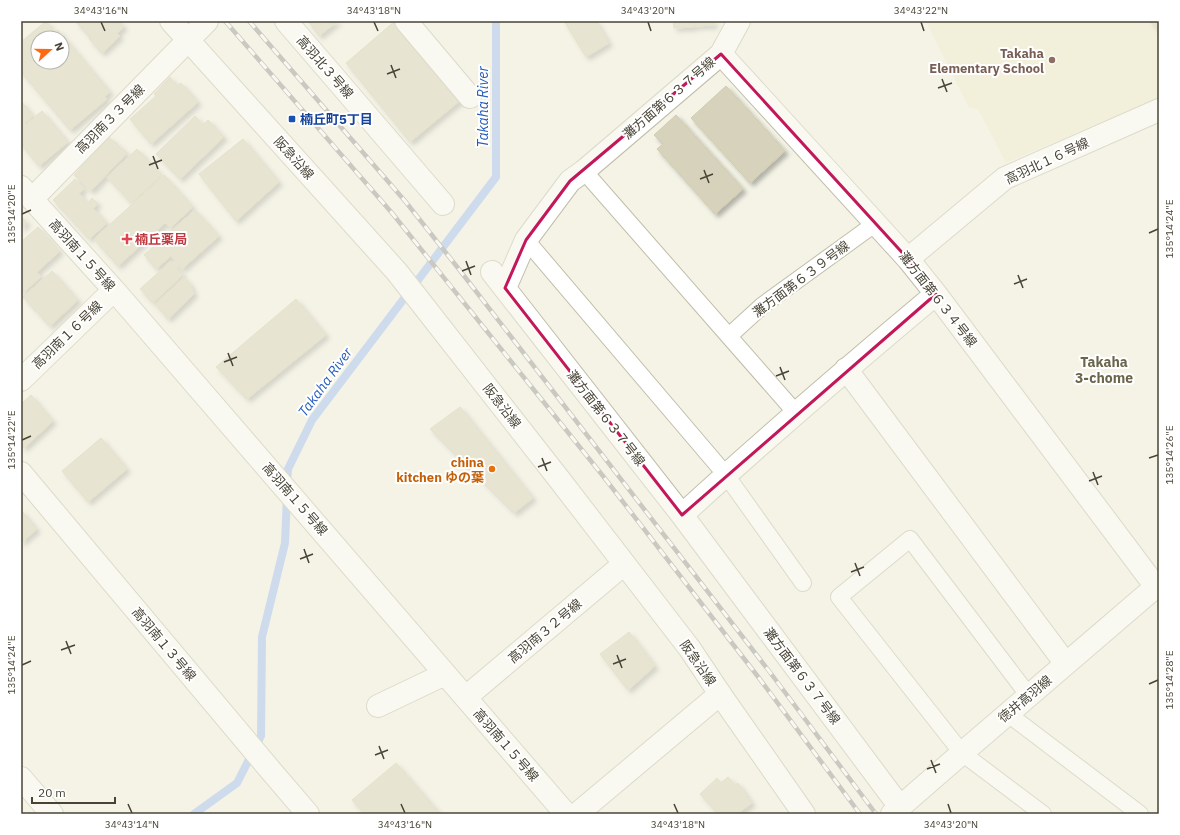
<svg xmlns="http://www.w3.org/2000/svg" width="1180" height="835" font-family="'IBM Plex Sans','Noto Sans JP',sans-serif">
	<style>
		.education { fill: #efedcf }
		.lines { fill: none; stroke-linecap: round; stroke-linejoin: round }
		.stream { stroke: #9ebff6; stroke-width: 8 }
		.building { fill: #d7d2bb; stroke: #d2ccad; fill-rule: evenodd; filter: url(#shadow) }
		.service-casing { stroke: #c1bea8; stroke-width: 18 }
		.minor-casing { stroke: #c1bea8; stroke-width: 24 }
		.tertiary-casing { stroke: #c1bea8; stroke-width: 24 }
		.service { stroke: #fff; stroke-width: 16 }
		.minor { stroke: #fff; stroke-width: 22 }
		.tertiary { stroke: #fff; stroke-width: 22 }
		.rail-casing { stroke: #969696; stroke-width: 4.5 }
		.rail { stroke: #fff; stroke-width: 3; stroke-dasharray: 9; stroke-linecap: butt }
		.marked { fill: none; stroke: #c2185b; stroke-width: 3; stroke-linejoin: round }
		.ticks { fill: none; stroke: #484435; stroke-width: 1.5 }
		.education-dot { fill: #8d6e63; stroke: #fff; stroke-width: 1.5 }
		.transit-dot { fill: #1a4fb4; stroke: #fff; stroke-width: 1.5 }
		.health-dot { fill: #e0444e; stroke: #fff; stroke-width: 1.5 }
		.food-dot { fill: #e8710a; stroke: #fff; stroke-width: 1.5 }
		.labels { text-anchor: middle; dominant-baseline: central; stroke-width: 4; stroke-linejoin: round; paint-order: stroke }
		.education-label { font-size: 13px; font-weight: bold; fill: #785e54; stroke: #fff; text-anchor: end }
		.street-label { font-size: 13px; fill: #484435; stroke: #fff }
		.transit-label { font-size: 13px; font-weight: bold; fill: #164399; stroke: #fff; text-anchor: start }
		.health-label { font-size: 13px; font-weight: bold; fill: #be3a42; stroke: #fff; text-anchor: start }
		.food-label { font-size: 13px; font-weight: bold; fill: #c56008; stroke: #fff; text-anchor: end }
		.water-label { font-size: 14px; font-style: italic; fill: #255cbc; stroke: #fff }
		.neighbourhood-label { font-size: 14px; font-weight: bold; fill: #6b654b; stroke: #fff }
		.neatline { fill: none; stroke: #484435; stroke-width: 1.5 }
		.ticks-label { font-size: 10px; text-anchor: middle; fill: #484435 }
	</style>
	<defs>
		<filter id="shadow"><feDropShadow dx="3.5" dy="3.5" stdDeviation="2" flood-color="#0004"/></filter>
	</defs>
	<rect width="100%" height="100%" fill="#f4f3e6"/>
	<path class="education" d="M931,21H1159V97L1006,163L978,109L969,108L927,23Z"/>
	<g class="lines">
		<path class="stream" d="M287,485L288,469L312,420L496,177V21
			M194,814L237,783L261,736L262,637L285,543L287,496"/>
	</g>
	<path class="building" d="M46,21L55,32L58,30L110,92L104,97L107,99L70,130L21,72V42ZM38,38H62V62H38Z
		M75,21H119L124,27L117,33L120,36L102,53L89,39L90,37Z
		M308,21H338L319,36Z
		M395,21H400L462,99L410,142L346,63Z
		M564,21H596L609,43L586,57Z
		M673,21H693L694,27L674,28Z
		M695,21H714V25L695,26Z
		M1149,21H1159V30Z
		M170,77L177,86L181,83L198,102L151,144L130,119L156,96L154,94Z
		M726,86L785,151L750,183L691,118Z
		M21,101L33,116L21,126Z
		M42,111L68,142L39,166L21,144V128Z
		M676,115L743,189L715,214L657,149L663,144L654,135Z
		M195,116L203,125L208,120L224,137L180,179L156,154Z
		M109,137L127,153L91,191L74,175Z
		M243,139L279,182L236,221L199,174Z
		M137,149L162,175L131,203L107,177Z
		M164,175L193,207L170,228L165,223L118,266L94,239Z
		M75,179L84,189L79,193L88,203L92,198L98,204L93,208L107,223L89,239L53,200Z
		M195,210L219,236L182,269L171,256L156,269L144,255Z
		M21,216L27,223L21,228Z
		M38,227L60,251L37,272L41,277L21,295V242Z
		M171,261L183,275L153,303L140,289Z
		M52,271L78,300L50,326L23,297Z
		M184,277L190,284L194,294L168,319L155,304Z
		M296,299L326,335L247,399L216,367Z
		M31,395L53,421L24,448L21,445V404Z
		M460,407L533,498L514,513L430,429Z
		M101,438L127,469L88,502L62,471Z
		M21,510L37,529L21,543Z
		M629,632L655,666L628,690L600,654Z
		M396,763L440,814H364L352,800Z
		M728,777L735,785L738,783L752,803L737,814H718L700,794L717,778L721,783Z"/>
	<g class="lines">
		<g class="service-casing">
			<path id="service" d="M584,171L796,413
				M526,240L726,475L803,583
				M729,336L763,305L876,223
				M1029,696L910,539L839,597L962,753L1043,814
				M1008,714L1140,814"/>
		</g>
		<g class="minor-casing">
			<path id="minor" d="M286,21L443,204
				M406,21L470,97
				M721,54L908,259L936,294L1156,587L1159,589
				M21,187L114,290L566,814
				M32,199L207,21
				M908,259L1005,178L1159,110
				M492,272L682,515L900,807
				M505,288L526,240L570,181L584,171L721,54L739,21
				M846,369L1066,664
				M21,380L114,290
				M21,473L272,772L308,814
				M682,515C765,439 850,366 936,294
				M466,697L624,564
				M378,706L445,674
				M21,778L52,814
				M577,814L720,694
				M892,814L962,753L1159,584"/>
		</g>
		<g class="tertiary-casing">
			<path id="tertiary" d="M171,21L397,272L559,479L690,649L720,694L804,814"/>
		</g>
		<use href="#service" class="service"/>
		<use href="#minor" class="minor"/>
		<use href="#tertiary" class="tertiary"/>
		<g class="rail-casing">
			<path id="rail" d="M225,21L392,213L603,476L759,678L860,814
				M249,21L405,201L458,268L769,671L876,814"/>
		</g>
		<use href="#rail" class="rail"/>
	</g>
	<path d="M0 0H1180V835H0ZM721,54L908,259L936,294L682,515L505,288L526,240L570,181Z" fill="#f4f3e6" fill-opacity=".55" fill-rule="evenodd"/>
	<path class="marked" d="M721,54L908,259L936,294L682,515L505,288L526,240L570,181Z"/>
	<path class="ticks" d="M101,22L105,31M374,22L378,31M648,22L651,31M921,22L924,31M391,65L396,78M387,74L400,69M942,79L947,92M938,88L952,83M153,156L158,169M149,165L162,160M704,170L709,183M700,179L713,174M22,214L31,210M1149,233L1158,229M466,261L471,275M462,271L475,266M1018,275L1023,288M1014,284L1027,279M228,353L233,366M224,362L237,357M780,367L785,380M776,376L789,371M22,440L31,436M542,458L547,471M1149,458L1158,455M538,467L551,462M1093,472L1098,485M1089,481L1102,476M304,549L309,563M300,559L313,554M855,563L860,576M851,572L864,567M66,641L71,654M61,650L75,645M617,655L622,668M613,664L626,659M22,665L31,661M1149,684L1158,680M379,746L384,759M375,755L388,750M931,760L936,773M927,769L940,764M128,804L132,813M401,804L405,813M674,804L678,813M948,804L951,813"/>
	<circle class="education-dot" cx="1052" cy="60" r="4"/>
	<rect class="transit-dot" x="288" y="115" width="8" height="8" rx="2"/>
	<path class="health-dot" d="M125 233h4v4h4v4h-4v4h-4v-4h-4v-4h4z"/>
	<circle class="food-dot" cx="492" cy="469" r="4"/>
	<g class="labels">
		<g class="education-label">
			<text x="1044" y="53">Takaha<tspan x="1044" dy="15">Elementary School</tspan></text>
		</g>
		<g class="street-label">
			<text transform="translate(325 67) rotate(49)">高羽北３号線</text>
			<text transform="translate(669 98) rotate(-41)">灘方面第６３７号線</text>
			<text transform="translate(110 119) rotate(-45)">高羽南３３号線</text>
			<text transform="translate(294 158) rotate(48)">阪急沿線</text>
			<text transform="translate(1047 161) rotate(-25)">高羽北１６号線</text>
			<text transform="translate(82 255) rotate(48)">高羽南１５号線</text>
			<text transform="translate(801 279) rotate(-37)">灘方面第６３９号線</text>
			<text transform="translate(938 299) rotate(52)">灘方面第６３４号線</text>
			<text transform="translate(67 335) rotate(-44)">高羽南１６号線</text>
			<text transform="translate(502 406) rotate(52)">阪急沿線</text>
			<text transform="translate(606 418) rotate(52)">灘方面第６３７号線</text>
			<text transform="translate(295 499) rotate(49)">高羽南１５号線</text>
			<text transform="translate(545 631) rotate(-40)">高羽南３２号線</text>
			<text transform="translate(164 644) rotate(50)">高羽南１３号線</text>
			<text transform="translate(698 663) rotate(55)">阪急沿線</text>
			<text transform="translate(802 676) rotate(53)">灘方面第６３７号線</text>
			<text transform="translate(1025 699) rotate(-40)">徳井高羽線</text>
			<text transform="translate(506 745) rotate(49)">高羽南１５号線</text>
		</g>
		<g class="transit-label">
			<text x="300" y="119">楠丘町5丁目</text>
		</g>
		<g class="health-label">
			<text x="135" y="239">楠丘薬局</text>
		</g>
		<g class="food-label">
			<text x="484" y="462">china<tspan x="484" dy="15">kitchen ゆの葉</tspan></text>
		</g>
		<g class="water-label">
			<text transform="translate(483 107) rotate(-90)">Takaha River</text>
			<text transform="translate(325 382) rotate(-54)">Takaha River</text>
		</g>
		<g class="neighbourhood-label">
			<text x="1104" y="362">Takaha<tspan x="1104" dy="16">3-chome</tspan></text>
		</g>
	</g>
	<rect width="1180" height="835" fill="none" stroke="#ffffff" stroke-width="44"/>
	<g transform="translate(50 50) rotate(69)"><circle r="19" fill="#ffffff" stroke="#b6b4ae"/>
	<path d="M0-3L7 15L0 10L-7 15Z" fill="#ff6912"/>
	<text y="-6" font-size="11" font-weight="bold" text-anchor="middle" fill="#484435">N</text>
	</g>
	<path d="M32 797v6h83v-6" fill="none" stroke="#484435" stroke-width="2"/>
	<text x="38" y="797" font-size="12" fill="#484435" stroke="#ffffff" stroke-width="3" paint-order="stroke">20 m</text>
	<rect x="22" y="22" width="1136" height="791" class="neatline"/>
	<g class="ticks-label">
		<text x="101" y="14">34°43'16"N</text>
		<text x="374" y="14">34°43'18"N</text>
		<text x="648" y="14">34°43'20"N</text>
		<text x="921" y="14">34°43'22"N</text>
		<text transform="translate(11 214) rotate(-90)" y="4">135°14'20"E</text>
		<text transform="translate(1169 229) rotate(-90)" y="4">135°14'24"E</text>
		<text transform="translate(11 440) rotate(-90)" y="4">135°14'22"E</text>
		<text transform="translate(1169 455) rotate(-90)" y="4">135°14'26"E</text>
		<text transform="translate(11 665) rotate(-90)" y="4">135°14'24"E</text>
		<text transform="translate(1169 680) rotate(-90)" y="4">135°14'28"E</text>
		<text x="132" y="828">34°43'14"N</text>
		<text x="405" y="828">34°43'16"N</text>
		<text x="678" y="828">34°43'18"N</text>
		<text x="951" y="828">34°43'20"N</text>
	</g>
</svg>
